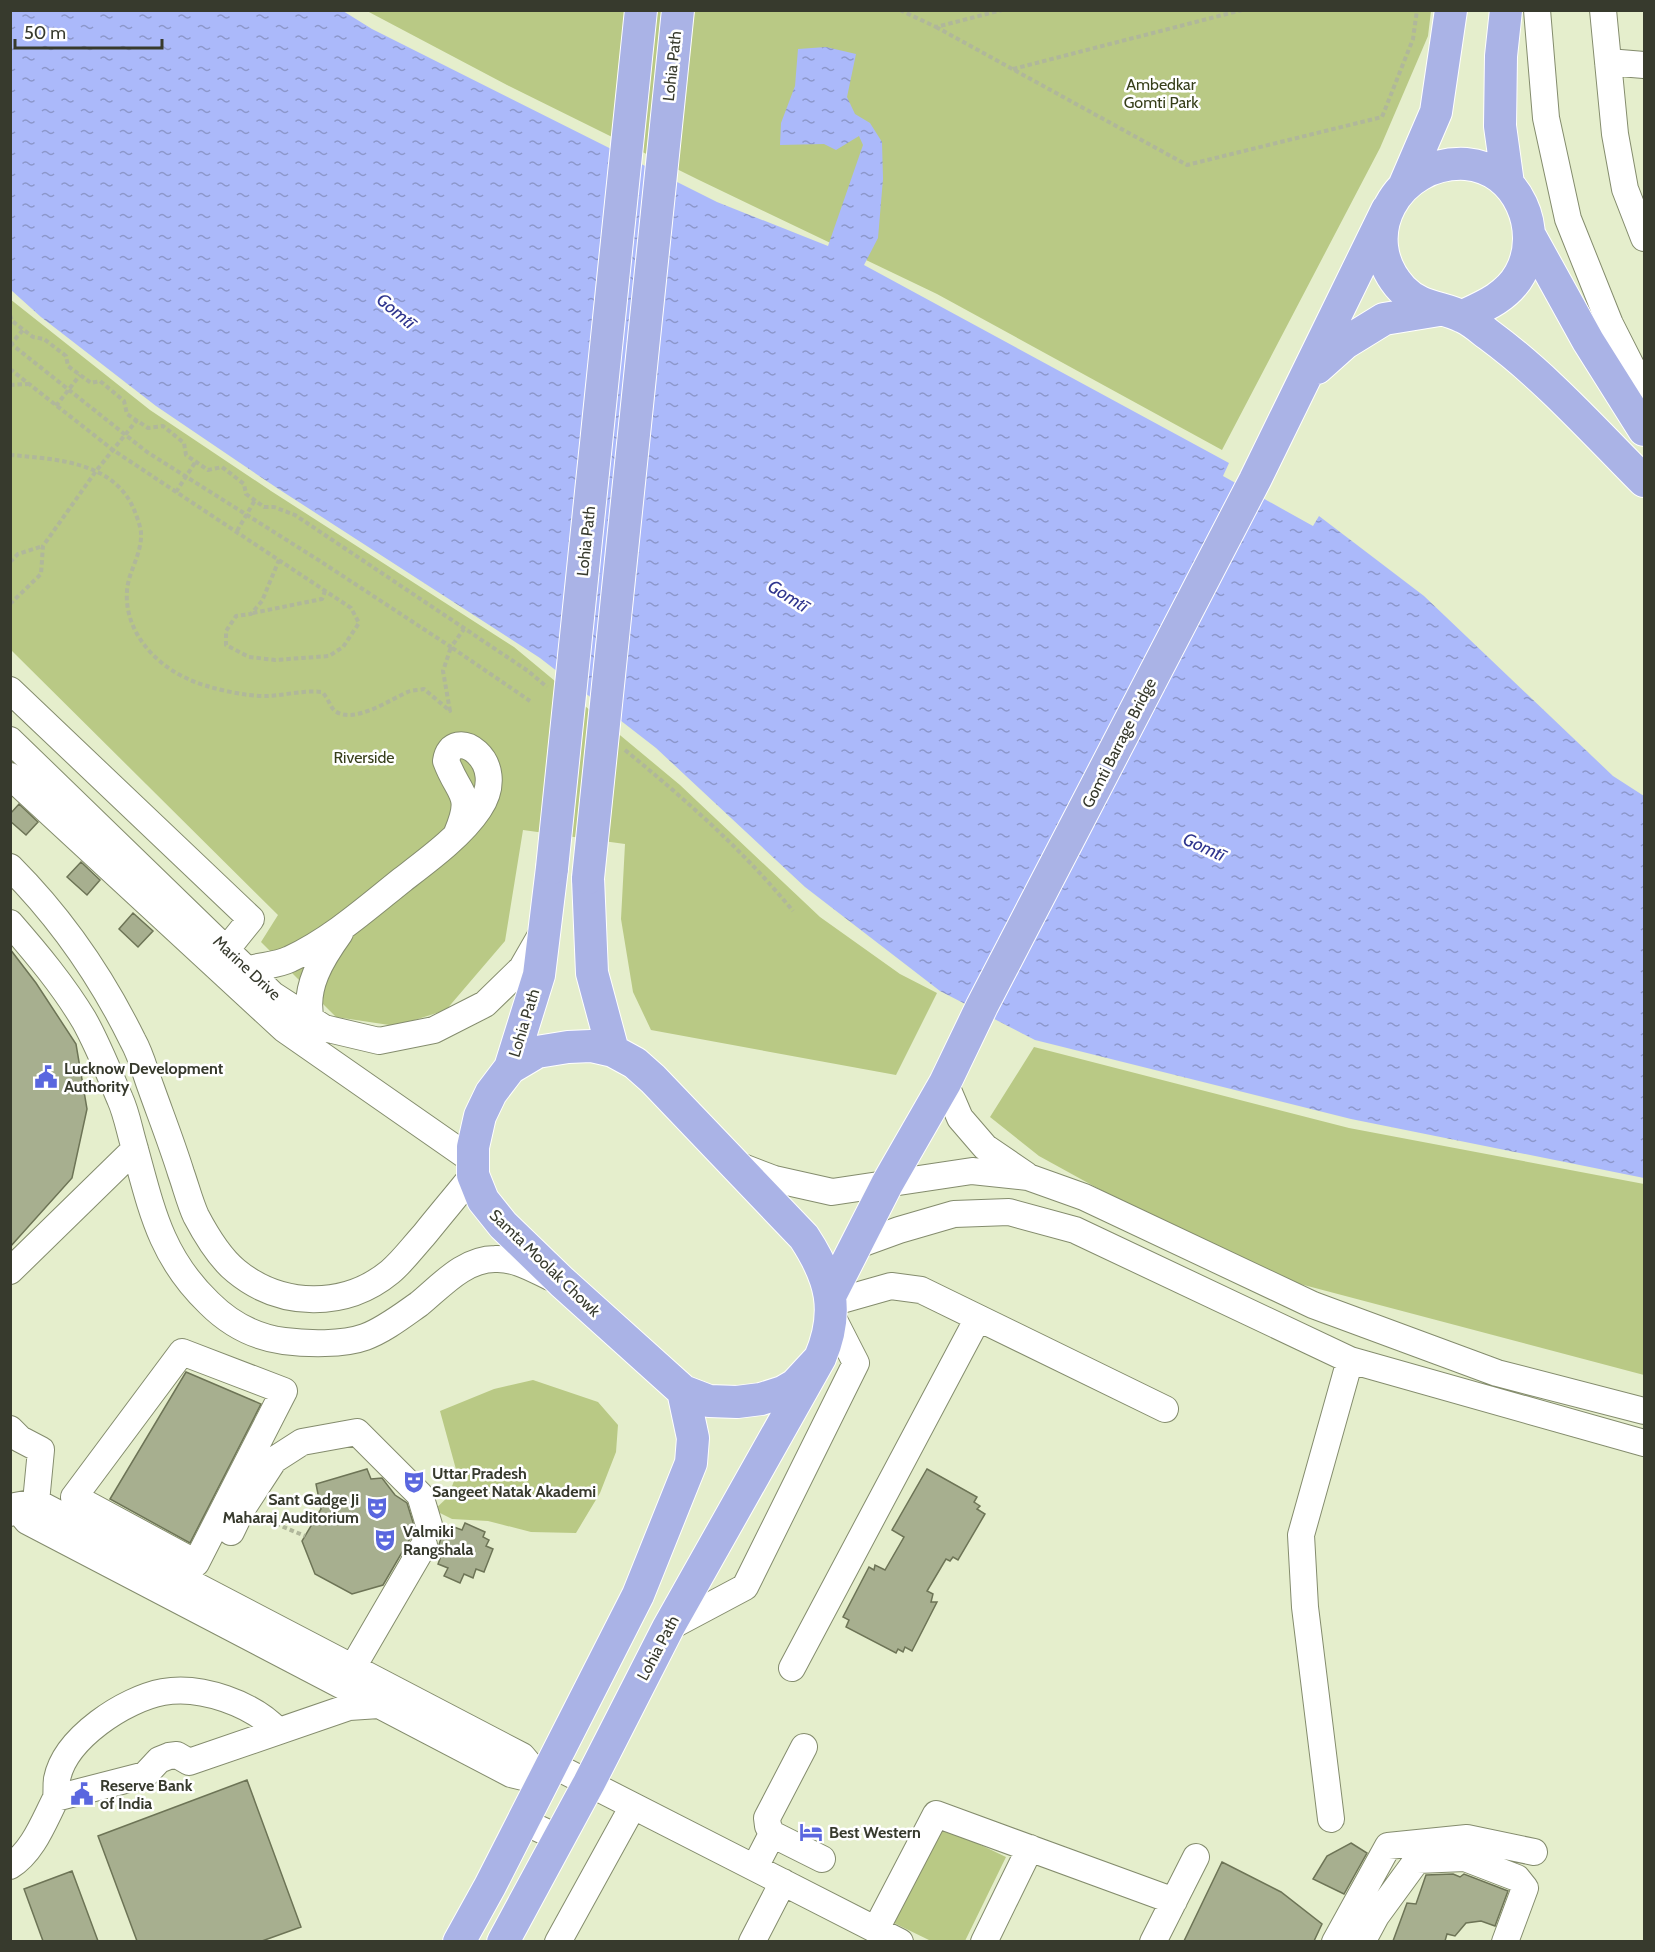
<svg xmlns="http://www.w3.org/2000/svg" width="1655" height="1952" font-family="Cabin,sans-serif">
	<style>
		.green { fill: #b9c985 }
		.water { fill: url(#water-ripples) }
		.building { fill: #a7af8f; stroke: #6d7456; stroke-width: 1.5 }
		.lines { fill: none; stroke-linecap: round; stroke-linejoin: round }
		.minor-casing { stroke: #848c6d; stroke-width: 28 }
		.major-casing { stroke: #fff; stroke-width: 34 }
		.path { stroke: #b0b79b; stroke-width: 4; stroke-dasharray: 4.5 3; stroke-linecap: butt }
		.minor { stroke: #fff; stroke-width: 26 }
		.major { stroke: #aab3e6; stroke-width: 32 }
		.major-bridge-casing { stroke: #fff; stroke-width: 34; stroke-linecap: butt }
		.major-bridge { stroke: #aab3e6; stroke-width: 32 }
		.labels { text-anchor: middle; dominant-baseline: central; stroke-width: 5; stroke-linejoin: round; paint-order: stroke }
		.street-label { font-size: 16px; fill: #373a2d; stroke: #fff }
		.park-label { font-size: 16px; fill: #373f1a; stroke: #fff }
		.poi-label { font-size: 16px; font-weight: bold; fill: #373a2d; stroke: #fff; text-anchor: start }
		.water-label { font-size: 18px; font-style: italic; fill: #2f358e; stroke: #fff }
	</style>
	<defs>
		<pattern id="water-ripples" width="26" height="14" patternUnits="userSpaceOnUse" patternTransform="scale(1.5)"><rect width="26" height="14" fill="#abb9fa"/><path d="M2 4q2-2 4 0t4 0M15 11q2-2 4 0t4 0" fill="none" stroke="#8c97cb"/></pattern>
	</defs>
	<rect width="100%" height="100%" fill="#e5eecc"/>
	<path class="green" d="M367,11H1431L1428,36L1380,148L1222,450L937,294L699,180L507,85Z
		M10,299L150,410L271,491L514,647L680,785L820,917L900,974L937,993L896,1075L651,1030L633,992L621,919L625,844L523,830L505,941L446,1010L396,1026L336,1017L261,942L278,915L11,650Z
		M1034,1047L1349,1128L1644,1184V1375L1300,1284L1139,1211L1039,1156L990,1117Z
		M533,1380L598,1402L618,1425L616,1452L600,1493L576,1533L531,1532L488,1521L452,1519L434,1510L448,1497L457,1473L440,1411L494,1389Z
		M941,1826L1006,1857L965,1941H931L894,1923Z"/>
	<path class="water" d="M11,11H343L372,29L717,202L828,246L863,145L859,136L836,150L824,144L780,145L781,123L795,86L798,49L826,47L856,54L847,97L855,114L870,123L882,142L883,179L878,238L864,265L1229,463L1223,476L1313,526L1319,516L1424,596L1613,776L1644,796V1178L1351,1119L1035,1040L940,991L805,887L656,748L540,658L277,488L156,406L41,317L11,290Z"/>
	<path class="building" d="M19,804L38,822L26,835L10,821V814Z
		M81,862L100,880L87,895L67,877Z
		M133,913L153,931L138,947L119,929Z
		M10,949L36,983L76,1044L87,1109L72,1178L10,1247Z
		M186,1372L261,1404L190,1543L110,1499Z
		M367,1469L371,1479L382,1478L395,1495L407,1503L416,1532L411,1537L383,1585L352,1594L315,1574L302,1541L321,1509L316,1484Z
		M927,1469L977,1497L974,1502L980,1506L977,1509L985,1514L958,1560L953,1557L950,1561L946,1559L927,1591L933,1594L931,1602H937L912,1651L905,1647L903,1652L898,1649L896,1653L846,1627L849,1620L843,1617L869,1567L874,1570L875,1565L885,1570L904,1537L892,1530Z
		M465,1523L485,1532L483,1537L489,1540L486,1546L493,1549L484,1572L476,1569L473,1578L464,1574L460,1583L444,1576L448,1568L438,1564L441,1556L436,1554L443,1532L451,1535L454,1527L462,1530Z
		M247,1780L301,1927L262,1941H137L98,1836Z
		M1351,1843L1367,1853L1344,1894L1313,1879L1327,1856Z
		M1222,1862L1281,1892L1322,1924L1314,1941H1184Z
		M72,1871L98,1941H43L24,1889Z
		M1453,1874L1460,1877L1464,1874L1508,1891L1495,1926L1481,1921L1466,1923L1455,1936L1447,1934L1445,1941H1393L1407,1903L1416,1904L1426,1875Z"/>
	<g class="lines">
		<g class="minor-casing">
			<path id="minor" d="M1537,10L1546,118L1568,219L1610,324L1644,391
				M1603,10L1615,134L1625,189L1644,238
				M1608,62L1644,65
				M10,690L251,919L226,950
				M10,740L273,995L324,1028L379,1041L434,1030L485,1004L522,968L541,935
				M10,776L284,1029L472,1160
				M10,867C60,917 102,978 133,1041C141,1055 145,1072 151,1088C161,1116 172,1144 181,1173C186,1187 190,1203 196,1216C206,1235 220,1258 236,1271C281,1308 345,1309 390,1272C403,1261 413,1247 424,1235C440,1215 457,1195 473,1175
				M10,923C37,954 63,985 84,1020C98,1045 109,1073 120,1099C126,1112 129,1128 133,1142C151,1206 159,1255 209,1303C230,1324 254,1337 284,1341C307,1344 343,1345 365,1337C384,1330 402,1316 419,1304C441,1286 464,1259 495,1259C515,1258 533,1269 550,1277
				M246,970C261,965 276,966 290,959C331,940 367,908 402,880C428,860 461,836 479,809C512,760 451,723 446,761C459,796 474,793 457,833
				M311,1020C303,988 322,958 340,933
				M945,1083L960,1118L985,1147L1026,1175
				M735,1164L774,1179L832,1192L972,1171L1028,1177L1084,1197L1313,1305L1497,1373L1644,1411
				M855,1246L899,1230L954,1214L1009,1212L1075,1230L1350,1360L1644,1443
				M10,1271L135,1149
				M831,1303L891,1286L921,1290L1165,1409
				M182,1352L284,1391L196,1563L74,1497Z
				M10,1429L20,1439L41,1450L36,1502
				M15,1506L27,1521L511,1774L544,1782
				M10,1513L15,1506L36,1502L522,1756L544,1782
				M231,1532L242,1509L274,1460L302,1442L357,1432L420,1495L429,1525
				M668,1628L745,1587L856,1363L832,1316
				M353,1667L424,1545
				M792,1668L978,1318
				M551,1764L900,1942
				M56,1798C57,1792 56,1785 57,1779C65,1738 125,1699 163,1692C201,1685 253,1704 278,1731
				M1331,1819L1305,1607L1301,1535L1350,1360
				M522,1821L559,1838
				M772,1834L822,1859
				M10,1866C33,1852 44,1821 56,1798L145,1775L159,1760L169,1756L177,1755L189,1762L349,1707L379,1705
				M755,1867L772,1834L768,1826L767,1818L804,1747
				M876,1929L936,1814L1174,1901
				M558,1942L633,1806
				M752,1942L783,1882
				M984,1942L1030,1848
				M1153,1942L1196,1857
				M1335,1942L1388,1846L1467,1838L1534,1852
				M1362,1942L1376,1916L1417,1860L1465,1858L1517,1878L1525,1888L1505,1942"/>
		</g>
		<g class="major-casing">
			<path id="major" d="M1506,10L1501,56L1500,126L1508,184
				M1405,184L1436,112L1451,10
				M1530,236L1588,341L1644,430
				M1463,316C1485,306 1508,296 1520,274C1544,231 1518,168 1466,164C1397,160 1354,237 1402,289C1421,309 1442,306 1463,317C1472,321 1481,329 1489,335C1546,377 1594,431 1644,481
				M1317,368L1345,343L1384,319L1439,310
				M588,878L592,973L613,1051
				M510,1068L539,975L552,868
				M831,1294L887,1184L945,1083L982,1006L1255,480L1387,210
				M459,1942L490,1886L638,1595L691,1463L693,1438L683,1391
				M503,1942L589,1783L668,1628L820,1358C840,1311 831,1278 804,1237L653,1079L635,1063L613,1051L591,1046L568,1047L537,1052L510,1068L491,1093L480,1116L473,1147V1175L483,1200L503,1225L562,1282L683,1391L709,1401L737,1402L761,1399L783,1392L795,1385L820,1358"/>
		</g>
		<path class="path" d="M900,10L936,27L1002,10
			M936,27L1187,165L1382,117L1413,39L1417,10
			M1013,69L1242,10
			M10,315L12,321L33,337L44,339L66,356L68,366L91,383L100,381L124,401L127,414L148,428L163,426L184,443L186,455L208,470L222,467L244,484L246,494L264,507H274L295,515L528,671L547,687
			M10,343L147,452L320,561L451,647L464,629
			M10,345L23,330
			M10,369L113,450L351,608L359,623L343,647L329,656L275,660L249,657L226,645V631L236,616L251,614L262,601L279,560
			M10,385L28,384
			M56,406L80,375
			M10,455C57,459 116,462 135,512C138,520 142,530 141,538C140,557 128,573 127,591C124,630 154,664 188,679C207,688 247,697 268,696C286,695 304,690 322,692C329,699 330,707 335,711C355,725 392,698 410,691C415,690 420,690 424,689L450,711L443,671L451,647L530,701
			M176,492L196,461
			M237,531L255,500
			M10,562L18,554L43,546
			M10,604L41,574L43,546L96,471L137,420
			M253,613L322,599L325,591
			M625,750C686,800 742,849 793,911
			M262,1518L305,1536"/>
		<use href="#minor" class="minor"/>
		<use href="#major" class="major"/>
		<g class="major-bridge-casing">
			<path id="major-bridge" d="M552,868L641,10
				M588,878L678,10"/>
		</g>
		<use href="#major-bridge" class="major-bridge"/>
	</g>
	<defs>
		<g id="civic-bare" transform="scale(1.8)"><path d="M-.6-6.5H3V-4.5H.6V-3L4-1V1h2V6H-6V1h2V-1L-.6-3ZM-1.2 2.5V6h2.4V2.5Z" fill="#5a67df" stroke="#fff" stroke-width="2.5" paint-order="stroke"/></g>
		<g id="theatre-bare" transform="scale(1.8)"><path d="M-5-5.5Q0-4 5-5.5V0Q5 5 0 6Q-5 5-5 0ZM-3.3-2.5H-1v1.5H-3.3ZM1-2.5H3.3v1.5H1ZM-2.8 1Q0 5.5 2.8 1Z" fill="#5a67df" stroke="#fff" stroke-width="2.5" paint-order="stroke"/></g>
		<g id="hotel-bare" transform="scale(1.8)"><path d="M-6-4.5h1.5V1H6V5H4.5V3h-9V5H-6ZM-4 0a1.8 1.8 0 1 1 3.6 0ZM.5 0V-2.5h3Q6-2.5 6 0Z" fill="#5a67df" stroke="#fff" stroke-width="2.5" paint-order="stroke"/></g>
	</defs>
	<g fill-rule="evenodd">
		<use href="#civic-bare" x="46" y="1077"/>
		<use href="#theatre-bare" x="414" y="1482"/>
		<use href="#theatre-bare" x="377" y="1508"/>
		<use href="#theatre-bare" x="385" y="1540"/>
		<use href="#civic-bare" x="82" y="1794"/>
		<use href="#hotel-bare" x="811" y="1832"/>
	</g>
	<g class="labels">
		<g class="street-label">
			<text transform="translate(672 66) rotate(-84)">Lohia Path</text>
			<text transform="translate(586 541) rotate(-84)">Lohia Path</text>
			<text transform="translate(1119 743) rotate(-63)">Gomti Barrage Bridge</text>
			<text transform="translate(247 968) rotate(43)">Marine Drive</text>
			<text transform="translate(524 1023) rotate(-73)">Lohia Path</text>
			<text transform="translate(545 1263) rotate(44)">Samta Moolak Chowk</text>
			<text transform="translate(658 1648) rotate(-62)">Lohia Path</text>
		</g>
		<g class="park-label">
			<text x="1161" y="84">Ambedkar<tspan x="1161" dy="18">Gomti Park</tspan></text>
			<text x="364" y="757">Riverside</text>
		</g>
		<g class="poi-label">
			<text x="64" y="1068">Lucknow Development<tspan x="64" dy="18">Authority</tspan></text>
			<text x="432" y="1473">Uttar Pradesh<tspan x="432" dy="18">Sangeet Natak Akademi</tspan></text>
			<text x="359" y="1499" text-anchor="end">Sant Gadge Ji<tspan x="359" dy="18">Maharaj Auditorium</tspan></text>
			<text x="403" y="1531">Valmiki<tspan x="403" dy="18">Rangshala</tspan></text>
			<text x="100" y="1785">Reserve Bank<tspan x="100" dy="18">of India</tspan></text>
			<text x="829" y="1832">Best Western</text>
		</g>
		<g class="water-label">
			<text transform="translate(396 311) rotate(40)">Gomtī</text>
			<text transform="translate(788 596) rotate(32)">Gomtī</text>
			<text transform="translate(1204 847) rotate(25)">Gomtī</text>
		</g>
	</g>
	<rect width="1655" height="1952" fill="none" stroke="#373a2d" stroke-width="24"/>
	<path d="M15 39v9h147v-9" fill="none" stroke="#373a2d" stroke-width="3"/>
	<text x="24" y="39" font-size="18" fill="#373a2d" stroke="#ffffff" stroke-width="4.5" paint-order="stroke">50 m</text>
</svg>
